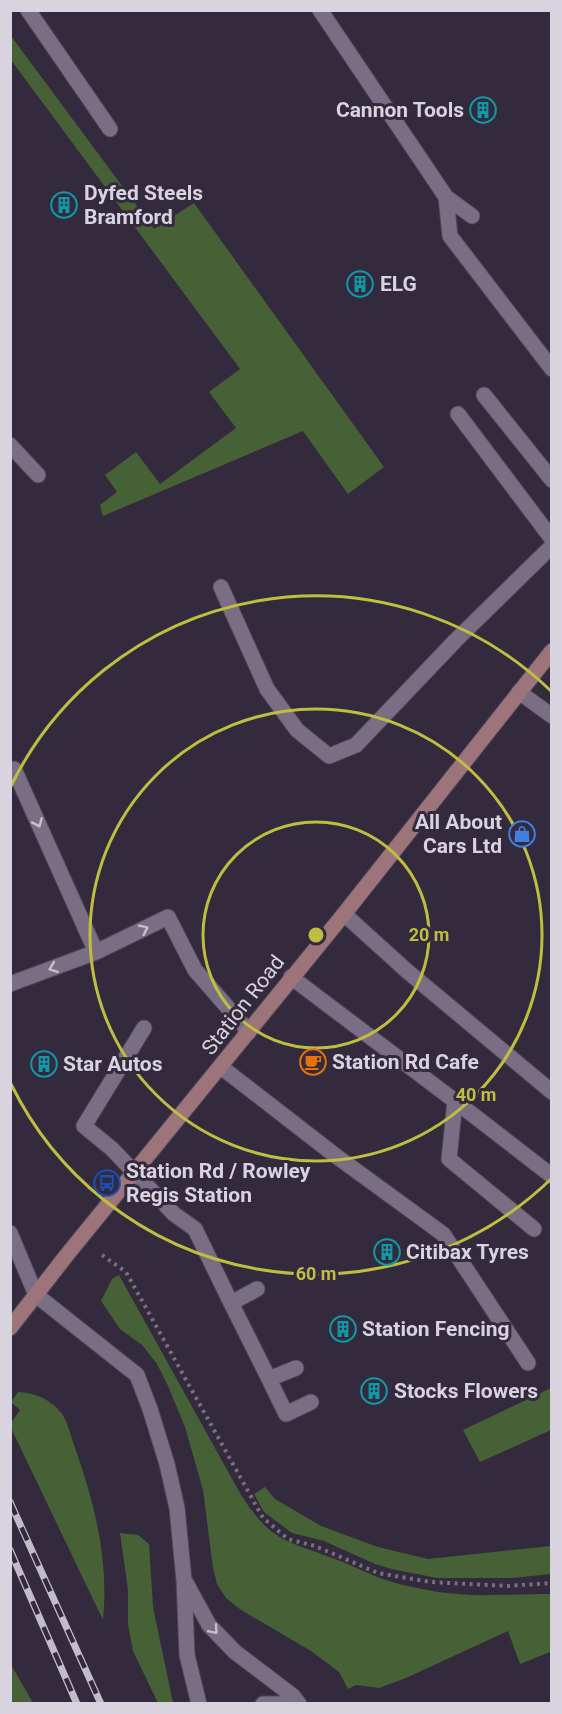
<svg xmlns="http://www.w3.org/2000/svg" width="562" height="1714" font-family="Roboto,sans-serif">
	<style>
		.green { fill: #466136 }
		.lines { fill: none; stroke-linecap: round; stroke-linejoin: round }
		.lane-casing { stroke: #504858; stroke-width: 17 }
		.street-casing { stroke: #504858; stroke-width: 17 }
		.secondary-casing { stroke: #504858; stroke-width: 17 }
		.path { stroke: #776e7e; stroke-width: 4; stroke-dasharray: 3 4.5; stroke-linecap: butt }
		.lane { stroke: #7a6e84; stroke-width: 15 }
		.street { stroke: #7a6e84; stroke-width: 15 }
		.secondary { stroke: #9e747b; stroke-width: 15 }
		.rail-casing { stroke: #c2bbc8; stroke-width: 7 }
		.rail { stroke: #342a3d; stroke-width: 4.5; stroke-dasharray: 14; stroke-linecap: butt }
		.oneway { stroke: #c6bfcd }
		.ring { fill: none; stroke: #c0be40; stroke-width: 3 }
		.labels { text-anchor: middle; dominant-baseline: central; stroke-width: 6; stroke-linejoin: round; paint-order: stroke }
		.poi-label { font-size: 21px; font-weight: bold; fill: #d9d3df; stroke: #342a3d; text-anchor: start }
		.street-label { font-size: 21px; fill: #d9d3df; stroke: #342a3d }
		.centre { fill: #c0be40; stroke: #342a3d; stroke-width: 3 }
		.ring-label { font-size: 18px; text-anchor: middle; font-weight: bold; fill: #c0be40; stroke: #342a3d; stroke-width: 6; stroke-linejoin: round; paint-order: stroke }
	</style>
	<rect width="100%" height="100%" fill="#342a3d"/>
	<path class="green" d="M11,36L154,229L194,203L384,467L348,494L303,431L103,516L100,505L117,492L105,475L136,452L160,484L236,428L209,392L240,369L11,60Z
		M119,1275L241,1495C271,1541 284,1540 332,1558C352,1565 371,1576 392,1582C424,1591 459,1596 492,1595C512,1595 531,1594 551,1594V1654L550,1652L520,1664L508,1631L406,1678L379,1688L356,1685L348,1689L339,1672L311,1651L241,1610L226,1598L217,1584L213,1568L203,1490L185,1427L168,1386L157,1364L142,1345L120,1329L101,1301L112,1279Z
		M551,1388V1430L480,1462L463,1430Z
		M18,1392C35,1393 51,1399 62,1414C68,1423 71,1437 75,1448C95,1504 109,1561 103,1620L11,1428V1423L20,1410L11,1402Z
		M265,1487L275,1499L321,1526L378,1547L428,1559L551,1546V1574L512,1578H437L392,1569L375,1564L324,1541L292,1533L264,1512L254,1494Z
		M120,1533L138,1535L149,1544L153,1607L173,1703H158L133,1651L128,1624V1590Z
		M10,1663L33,1703H11Z"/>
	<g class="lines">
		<g class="lane-casing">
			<path id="lane" d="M28,10L110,129
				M320,10L446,197
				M472,216L446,197L450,236L552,369
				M484,395L552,480
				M458,414L552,539
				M10,445L38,475
				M221,587L267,689L297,730L329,756L356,745L456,640L552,546
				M519,692L552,716
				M10,771L14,769L96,952L168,917L195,970L249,1032
				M291,977L455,1101
				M10,984L96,952
				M144,1028L84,1126L112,1149L174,1214L195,1229L231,1303L257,1289
				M221,1067L336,1156L443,1234L528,1363
				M534,1229L449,1159L455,1101L552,1176
				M231,1303L269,1379L296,1368
				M269,1379L286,1414L311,1402"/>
		</g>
		<g class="street-casing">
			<path id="street" d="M344,914L407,971L552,1092
				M10,1233L36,1295L137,1375L150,1409L167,1464L177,1508L184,1580L187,1655L199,1704
				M186,1583L209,1625L235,1652L293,1696L299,1704
				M263,1704H287"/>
		</g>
		<g class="secondary-casing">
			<path id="secondary" d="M10,1328L66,1256L344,914L552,651"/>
		</g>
		<path class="path" d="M102,1255L126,1272L263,1518L288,1539L315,1546L378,1573L430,1582L508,1586L552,1583"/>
		<use href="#lane" class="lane"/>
		<use href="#street" class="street"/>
		<use href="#secondary" class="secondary"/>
		<g class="rail-casing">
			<path id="rail" d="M10,1502L101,1704
				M10,1550L77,1704"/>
		</g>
		<use href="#rail" class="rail"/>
	</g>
	<defs><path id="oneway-chevron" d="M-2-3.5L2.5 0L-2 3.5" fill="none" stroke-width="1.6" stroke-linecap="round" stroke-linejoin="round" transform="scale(1.5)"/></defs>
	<g class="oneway">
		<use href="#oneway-chevron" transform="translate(38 823) rotate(66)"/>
		<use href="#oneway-chevron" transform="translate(144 929) rotate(-26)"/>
		<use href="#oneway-chevron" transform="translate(53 968) rotate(159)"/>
		<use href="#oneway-chevron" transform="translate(214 1630) rotate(49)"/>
	</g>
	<g class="ring">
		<circle cx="316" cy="935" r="113"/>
		<circle cx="316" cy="935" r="226"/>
		<path d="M551 1179A339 339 0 0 1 11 1084M11 786A339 339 0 0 1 551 691"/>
	</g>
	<defs>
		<g id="building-ring" transform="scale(1.35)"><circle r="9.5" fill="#342a3d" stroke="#0f9aa8" stroke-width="1.5"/><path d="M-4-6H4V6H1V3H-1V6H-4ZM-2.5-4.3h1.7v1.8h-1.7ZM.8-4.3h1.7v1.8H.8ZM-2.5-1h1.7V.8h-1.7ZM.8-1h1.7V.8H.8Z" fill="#0f9aa8"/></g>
		<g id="shop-ring" transform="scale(1.35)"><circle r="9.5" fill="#342a3d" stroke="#3f7fe0" stroke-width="1.5"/><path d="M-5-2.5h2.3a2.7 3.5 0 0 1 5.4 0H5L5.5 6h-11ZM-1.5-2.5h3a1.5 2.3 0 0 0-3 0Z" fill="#3f7fe0"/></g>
		<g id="cafe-ring" transform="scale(1.35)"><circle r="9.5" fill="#342a3d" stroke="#e8710a" stroke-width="1.5"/><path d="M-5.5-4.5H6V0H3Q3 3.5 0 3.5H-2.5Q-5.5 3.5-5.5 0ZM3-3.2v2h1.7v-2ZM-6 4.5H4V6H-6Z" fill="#e8710a"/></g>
		<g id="bus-ring" transform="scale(1.35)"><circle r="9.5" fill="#342a3d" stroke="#1a4fb4" stroke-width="1.5"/><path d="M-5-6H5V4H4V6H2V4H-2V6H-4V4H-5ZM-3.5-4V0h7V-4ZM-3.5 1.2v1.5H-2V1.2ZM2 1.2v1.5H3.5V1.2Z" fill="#1a4fb4"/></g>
	</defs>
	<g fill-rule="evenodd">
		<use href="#building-ring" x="483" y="110"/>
		<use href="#building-ring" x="64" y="205"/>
		<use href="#building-ring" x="360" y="284"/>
		<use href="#shop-ring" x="522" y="834"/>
		<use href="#cafe-ring" x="313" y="1062"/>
		<use href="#building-ring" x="44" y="1064"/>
		<use href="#bus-ring" x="107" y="1183"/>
		<use href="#building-ring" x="387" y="1252"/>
		<use href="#building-ring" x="343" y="1329"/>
		<use href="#building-ring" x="374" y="1391"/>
	</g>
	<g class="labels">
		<g class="poi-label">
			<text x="464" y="110" text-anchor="end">Cannon Tools</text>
			<text x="84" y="193">Dyfed Steels<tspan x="84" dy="24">Bramford</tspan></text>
			<text x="380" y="284">ELG</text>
			<text x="502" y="822" text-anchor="end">All About<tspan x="502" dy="24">Cars Ltd</tspan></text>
			<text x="332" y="1062">Station Rd Cafe</text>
			<text x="63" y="1064">Star Autos</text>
			<text x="126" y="1171">Station Rd / Rowley<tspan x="126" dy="24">Regis Station</tspan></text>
			<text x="406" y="1252">Citibax Tyres</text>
			<text x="362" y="1329">Station Fencing</text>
			<text x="394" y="1391">Stocks Flowers</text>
		</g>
		<g class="street-label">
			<text transform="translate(243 1005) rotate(-52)">Station Road</text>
		</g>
	</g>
	<circle cx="316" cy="935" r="9" class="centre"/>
	<g class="ring-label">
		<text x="429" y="941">20 m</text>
		<text x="476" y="1101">40 m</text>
		<text x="316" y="1280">60 m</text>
	</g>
	<rect width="562" height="1714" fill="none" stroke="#d9d3df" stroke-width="24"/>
</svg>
